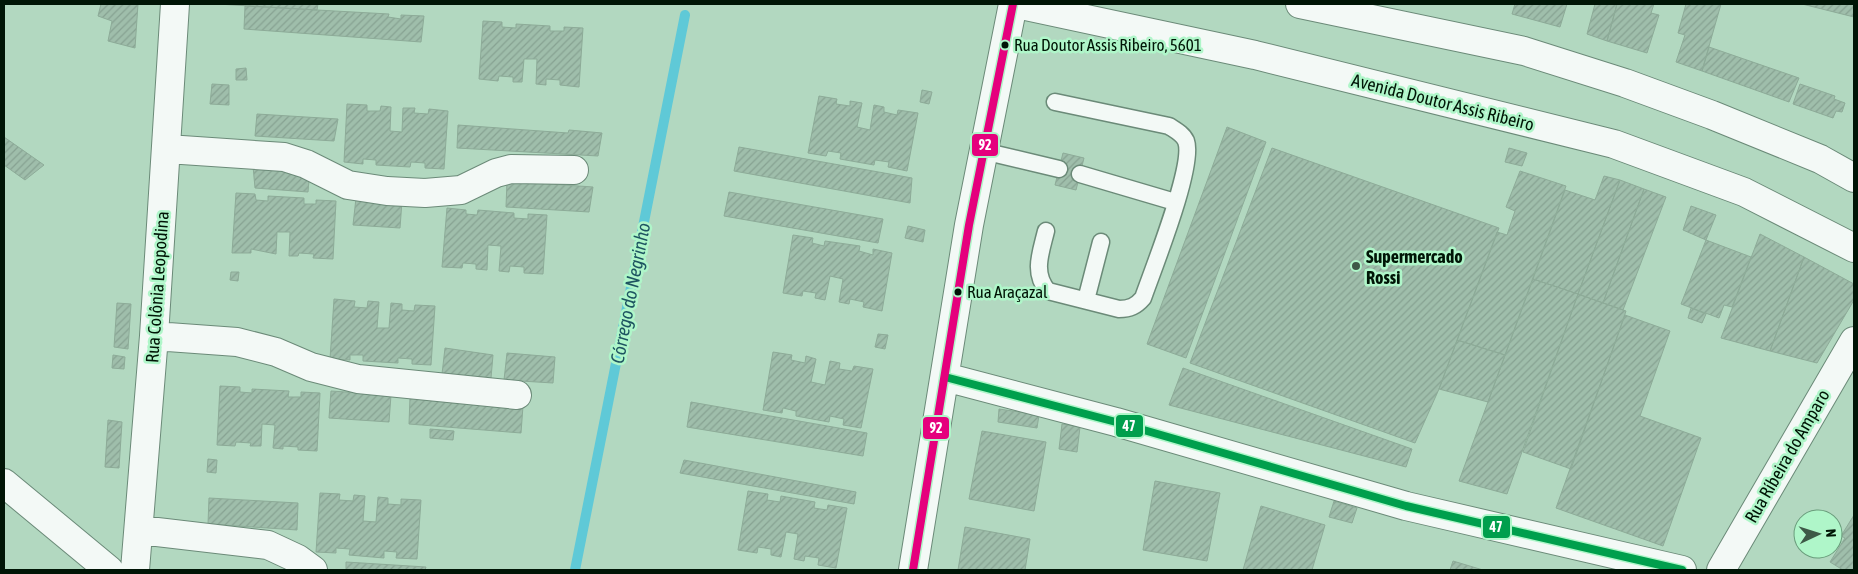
<svg xmlns="http://www.w3.org/2000/svg" width="1858" height="574" font-family="'Asap Condensed',sans-serif">
	<style>
		.lines { fill: none; stroke-linecap: round; stroke-linejoin: round }
		.stream { stroke: #5fc9d7; stroke-width: 10 }
		.building { fill: url(#building-hatch); stroke: #8dab98 }
		.service-casing { stroke: #6b8a78; stroke-width: 19 }
		.minor-casing { stroke: #6b8a78; stroke-width: 30 }
		.primary-casing { stroke: #6b8a78; stroke-width: 30 }
		.service { stroke: #f3f9f6; stroke-width: 16 }
		.minor { stroke: #f3f9f6; stroke-width: 28 }
		.primary { stroke: #f3f9f6; stroke-width: 28 }
		.bus-1-casing { stroke: #aff6c9; stroke-width: 11 }
		.bus-2-casing { stroke: #aff6c9; stroke-width: 11 }
		.bus-1 { stroke: #009f4d; stroke-width: 8 }
		.bus-2 { stroke: #e5007d; stroke-width: 8 }
		.bus-dot { fill: #001506; stroke: #aff6c9; stroke-width: 2 }
		.poi-dot { fill: #3e5947; stroke: #aff6c9; stroke-width: 2 }
		.labels { text-anchor: middle; dominant-baseline: central; stroke-width: 5; stroke-linejoin: round; paint-order: stroke }
		.bus-label { font-size: 17px; fill: #001506; stroke: #aff6c9; text-anchor: start }
		.street-label { font-size: 18px; fill: #001506; stroke: #aff6c9 }
		.poi-label { font-size: 18px; font-weight: bold; fill: #001506; stroke: #aff6c9; text-anchor: start }
		.water-label { font-size: 19px; font-style: italic; fill: #1e5461; stroke: #aff6c9 }
		.line-badge { stroke: #aff6c9; stroke-width: 2 }
		.badge-label { font-size: 14px; text-anchor: middle; font-weight: bold; fill: #fff }
	</style>
	<defs>
		<pattern id="building-hatch" width="6" height="6" patternUnits="userSpaceOnUse" patternTransform="scale(1.25)"><rect width="6" height="6" fill="#9fbeab"/><path d="M-1 1l2-2M0 6l6-6M5 7l2-2" fill="none" stroke="#87a292"/></pattern>
	</defs>
	<rect width="100%" height="100%" fill="#b2d8c0"/>
	<g class="lines">
		<path class="stream" d="M575,570L685,15"/>
	</g>
	<path class="building" d="M101,4H138L135,48L108,41L112,21L98,16Z
		M217,4H318L317,10Z
		M1515,4H1567L1560,27L1512,14Z
		M1595,4H1617L1607,41L1587,34Z
		M1617,4H1654L1651,13L1659,15L1647,53L1607,41Z
		M1686,4H1721L1702,71L1676,62L1685,35L1678,33Z
		M1802,4H1854V17Z
		M245,6L389,14L388,17L401,19V15L424,16L421,42L244,29Z
		M483,21L502,22V27L516,28V24L550,26V31H564V27L583,28L579,87L560,85V80L546,79V85L536,84L537,59H524L522,82H513V77L499,76L498,81L479,79Z
		M1709,47L1799,78L1789,102L1702,71Z
		M246,68L247,80H236V69Z
		M212,84L229,85V105L210,104Z
		M1800,84L1835,96L1834,99L1845,103L1842,112L1836,111L1833,118L1793,104Z
		M922,90L932,92L929,104L920,102Z
		M819,96L837,99L836,104L850,106V101L862,103L857,127L870,130L874,105L884,107V112L897,115L898,110L918,113L907,171L888,167L889,162L875,160L874,165L840,159L841,153L828,151L826,156L808,153Z
		M347,104L367,105V111H380L381,106L391,107L390,131L402,132L403,108H415L414,113L428,114L429,109L448,111L444,169L425,168V163L411,162L410,167L376,165V160L363,159V164L344,162Z
		M257,114L338,119L334,141L255,136Z
		M458,125L568,133L569,130L602,133L598,156L457,148Z
		M1227,127L1266,142L1186,358L1147,344Z
		M4,137L44,165L25,180L4,165Z
		M739,147L912,178L910,203L734,171Z
		M1272,148L1499,228L1439,389L1415,443L1190,363Z
		M1509,148L1527,153L1522,166L1505,162Z
		M1063,153L1084,158L1076,190L1055,185Z
		M253,166L310,169L308,192L255,188Z
		M1520,171L1566,186L1505,355L1457,340L1497,232L1507,235L1515,211L1506,207Z
		M1604,176L1620,180L1578,294L1533,279L1565,190L1595,200Z
		M1620,180L1644,189L1603,303L1578,294Z
		M507,181L593,187L589,212L506,207Z
		M1644,189L1666,197L1623,310L1603,303Z
		M729,192L883,219L878,243L724,216Z
		M236,193L255,194L256,200L268,201V196L304,198V204H316V200L336,201L333,259L313,258L314,254L299,253L298,256H289L290,232H277L276,254L251,249V253H232Z
		M356,198L402,201L400,228L353,225Z
		M1691,206L1716,215L1706,240L1683,230Z
		M447,208L466,210V214L477,215L478,210L514,213V218L528,219V214L547,215L543,274L524,273V267L510,266L509,272L499,271L501,246L488,245L487,270L476,269V264L463,263L462,268L442,267Z
		M908,226L925,230L923,242L905,238Z
		M1760,234L1804,257L1770,351L1721,338Z
		M793,235L813,238L812,243L824,246L825,241L860,246L859,251L873,255V249L892,253L882,311L863,307L864,302L850,299L849,304L839,302L843,279L830,276L825,300L815,298L816,293L803,291L802,296L783,293Z
		M1706,240L1751,257L1732,307L1724,305L1719,318L1681,304Z
		M1804,257L1854,284V300L1817,363L1770,351Z
		M231,272H239L238,281L230,280Z
		M1533,279L1578,294L1507,494L1459,481Z
		M1578,294L1626,311L1571,469L1523,452Z
		M334,299L355,301L354,307L367,308L368,301L379,302L377,328H389L391,303L402,304V310L414,311L415,305L435,306L431,365L412,364V359L398,358V363L363,361V355H350V360L330,359Z
		M117,303L131,304L128,349L114,347Z
		M1691,308L1706,314L1702,323L1688,318Z
		M1625,315L1670,331L1640,416L1701,438L1663,546L1556,508Z
		M878,334L888,335L885,349L875,347Z
		M1457,340L1505,355L1488,402L1439,389Z
		M445,348L493,355L491,378L442,374Z
		M773,352L792,355L791,360L805,363L806,356L816,359L811,382L825,385L830,361L840,363L839,369L852,371L854,366L873,369L861,428L843,425L844,419L830,416L829,422L796,416V411L783,408L782,413L763,410Z
		M507,353L555,357L553,383L504,380Z
		M113,355L125,357L124,369L112,368Z
		M1183,368L1412,449L1406,467L1169,405Z
		M220,386L240,387V392L252,393V389L289,391L288,397H301V392L320,393L317,451L298,450V447L283,446V449L273,448L275,425L262,424L261,446H250L251,443L236,442L235,446L217,445Z
		M331,391L391,395L389,422L329,418Z
		M410,397L523,406L521,433L409,424Z
		M691,402L867,433L863,456L687,427Z
		M999,409L1039,415L1037,428L998,422Z
		M108,420L122,422L119,468L105,467Z
		M1062,424L1080,427L1077,452L1059,449Z
		M430,429L454,431L453,440L430,438Z
		M982,431L1046,442L1034,511L969,499Z
		M208,459L217,460L216,473L207,472Z
		M684,460L856,492L854,504L680,473Z
		M1155,481L1220,493L1207,561L1143,550Z
		M748,491L768,494L767,500L780,502L781,496L815,502L814,508L827,510L828,505L847,508L836,568L818,565L819,558L805,556L804,561L794,559L798,534L786,532L781,557L771,555V549L758,547L757,553L738,550Z
		M320,493L340,494L339,500L353,501L354,495L365,496L363,521L376,522L378,497L388,498V504L401,505V499L421,500L417,559L396,558L397,552L384,551V558L349,555L350,549L336,548V553L316,552Z
		M209,498L298,503L297,530L208,524Z
		M1334,501L1357,508L1352,523L1329,517Z
		M1261,506L1325,525L1312,570H1243Z
		M1854,515V570H1843L1830,562L1845,538L1841,536Z
		M965,527L1030,539L1025,570H958Z
		M1453,561L1483,570H1450Z
		M346,562L426,567L425,570H346Z"/>
	<g class="lines">
		<g class="service-casing">
			<path id="service" d="M983,151L1059,169
				M1080,174L1175,202
				M1046,231C1041,252 1032,273 1048,291L1119,309C1130,309 1136,306 1143,298C1153,269 1195,165 1186,141C1183,134 1175,130 1169,126L1055,102
				M1086,300L1101,242"/>
		</g>
		<g class="minor-casing">
			<path id="minor" d="M167,149L284,157L306,164L348,185L387,191L425,193L461,190L496,173L511,169L574,170
				M154,336L237,342L276,352L311,367L358,379L517,395
				M945,377L1116,422L1406,506L1682,570
				M4,483L109,570
				M140,530L268,545L298,559L313,570
				M135,570L154,336L175,4
				M913,570L969,225L1013,4
				M1721,570L1854,341"/>
		</g>
		<g class="primary-casing">
			<path id="primary" d="M1016,4L1255,55L1614,144L1744,192L1854,248
				M1300,4L1524,51L1625,83L1712,115L1820,159L1854,178"/>
		</g>
		<use href="#service" class="service"/>
		<use href="#minor" class="minor"/>
		<use href="#primary" class="primary"/>
		<g class="bus-1-casing">
			<path id="bus-1" d="M945,377L1116,422L1406,506L1682,570"/>
		</g>
		<g class="bus-2-casing">
			<path id="bus-2" d="M913,570L969,225L1013,4"/>
		</g>
		<use href="#bus-1" class="bus-1"/>
		<use href="#bus-2" class="bus-2"/>
	</g>
	<g class="bus-dot">
		<circle cx="1005" cy="45" r="4.5"/>
		<circle cx="958" cy="292" r="4.5"/>
	</g>
	<circle class="poi-dot" cx="1356" cy="266" r="5"/>
	<g class="labels">
		<g class="bus-label">
			<text x="1014" y="45">Rua Doutor Assis Ribeiro, 5601</text>
			<text x="967" y="292">Rua Araçazal</text>
		</g>
		<g class="street-label">
			<text transform="translate(1443 102) rotate(14)">Avenida Doutor Assis Ribeiro</text>
			<text transform="translate(157 287) rotate(-86)">Rua Colônia Leopodina</text>
			<text transform="translate(1787 456) rotate(-60)">Rua Ríbeira do Amparo</text>
		</g>
		<g class="poi-label">
			<text x="1366" y="256">Supermercado<tspan x="1366" dy="21">Rossi</tspan></text>
		</g>
		<g class="water-label">
			<text transform="translate(630 293) rotate(-79)">Córrego do Negrinho</text>
		</g>
	</g>
	<g class="line-badge">
		<rect x="971" y="133" width="28" height="24" rx="5" fill="#e5007d"/>
		<rect x="1115" y="414" width="29" height="24" rx="5" fill="#009f4d"/>
		<rect x="922" y="416" width="28" height="24" rx="5" fill="#e5007d"/>
		<rect x="1482" y="515" width="29" height="24" rx="5" fill="#009f4d"/>
	</g>
	<g class="badge-label">
		<text x="985" y="150">92</text>
		<text x="1129" y="431">47</text>
		<text x="936" y="433">92</text>
		<text x="1496" y="532">47</text>
	</g>
	<rect width="1858" height="574" fill="none" stroke="#001506" stroke-width="10"/>
	<g transform="translate(1818 534) rotate(86)"><circle r="24" fill="#aff6c9" stroke="#699c7b"/>
	<path d="M0-4L9 19L0 12L-9 19Z" fill="#3e5947"/>
	<text y="-8" font-size="14" font-weight="bold" text-anchor="middle" fill="#001506">N</text>
	</g>
</svg>
